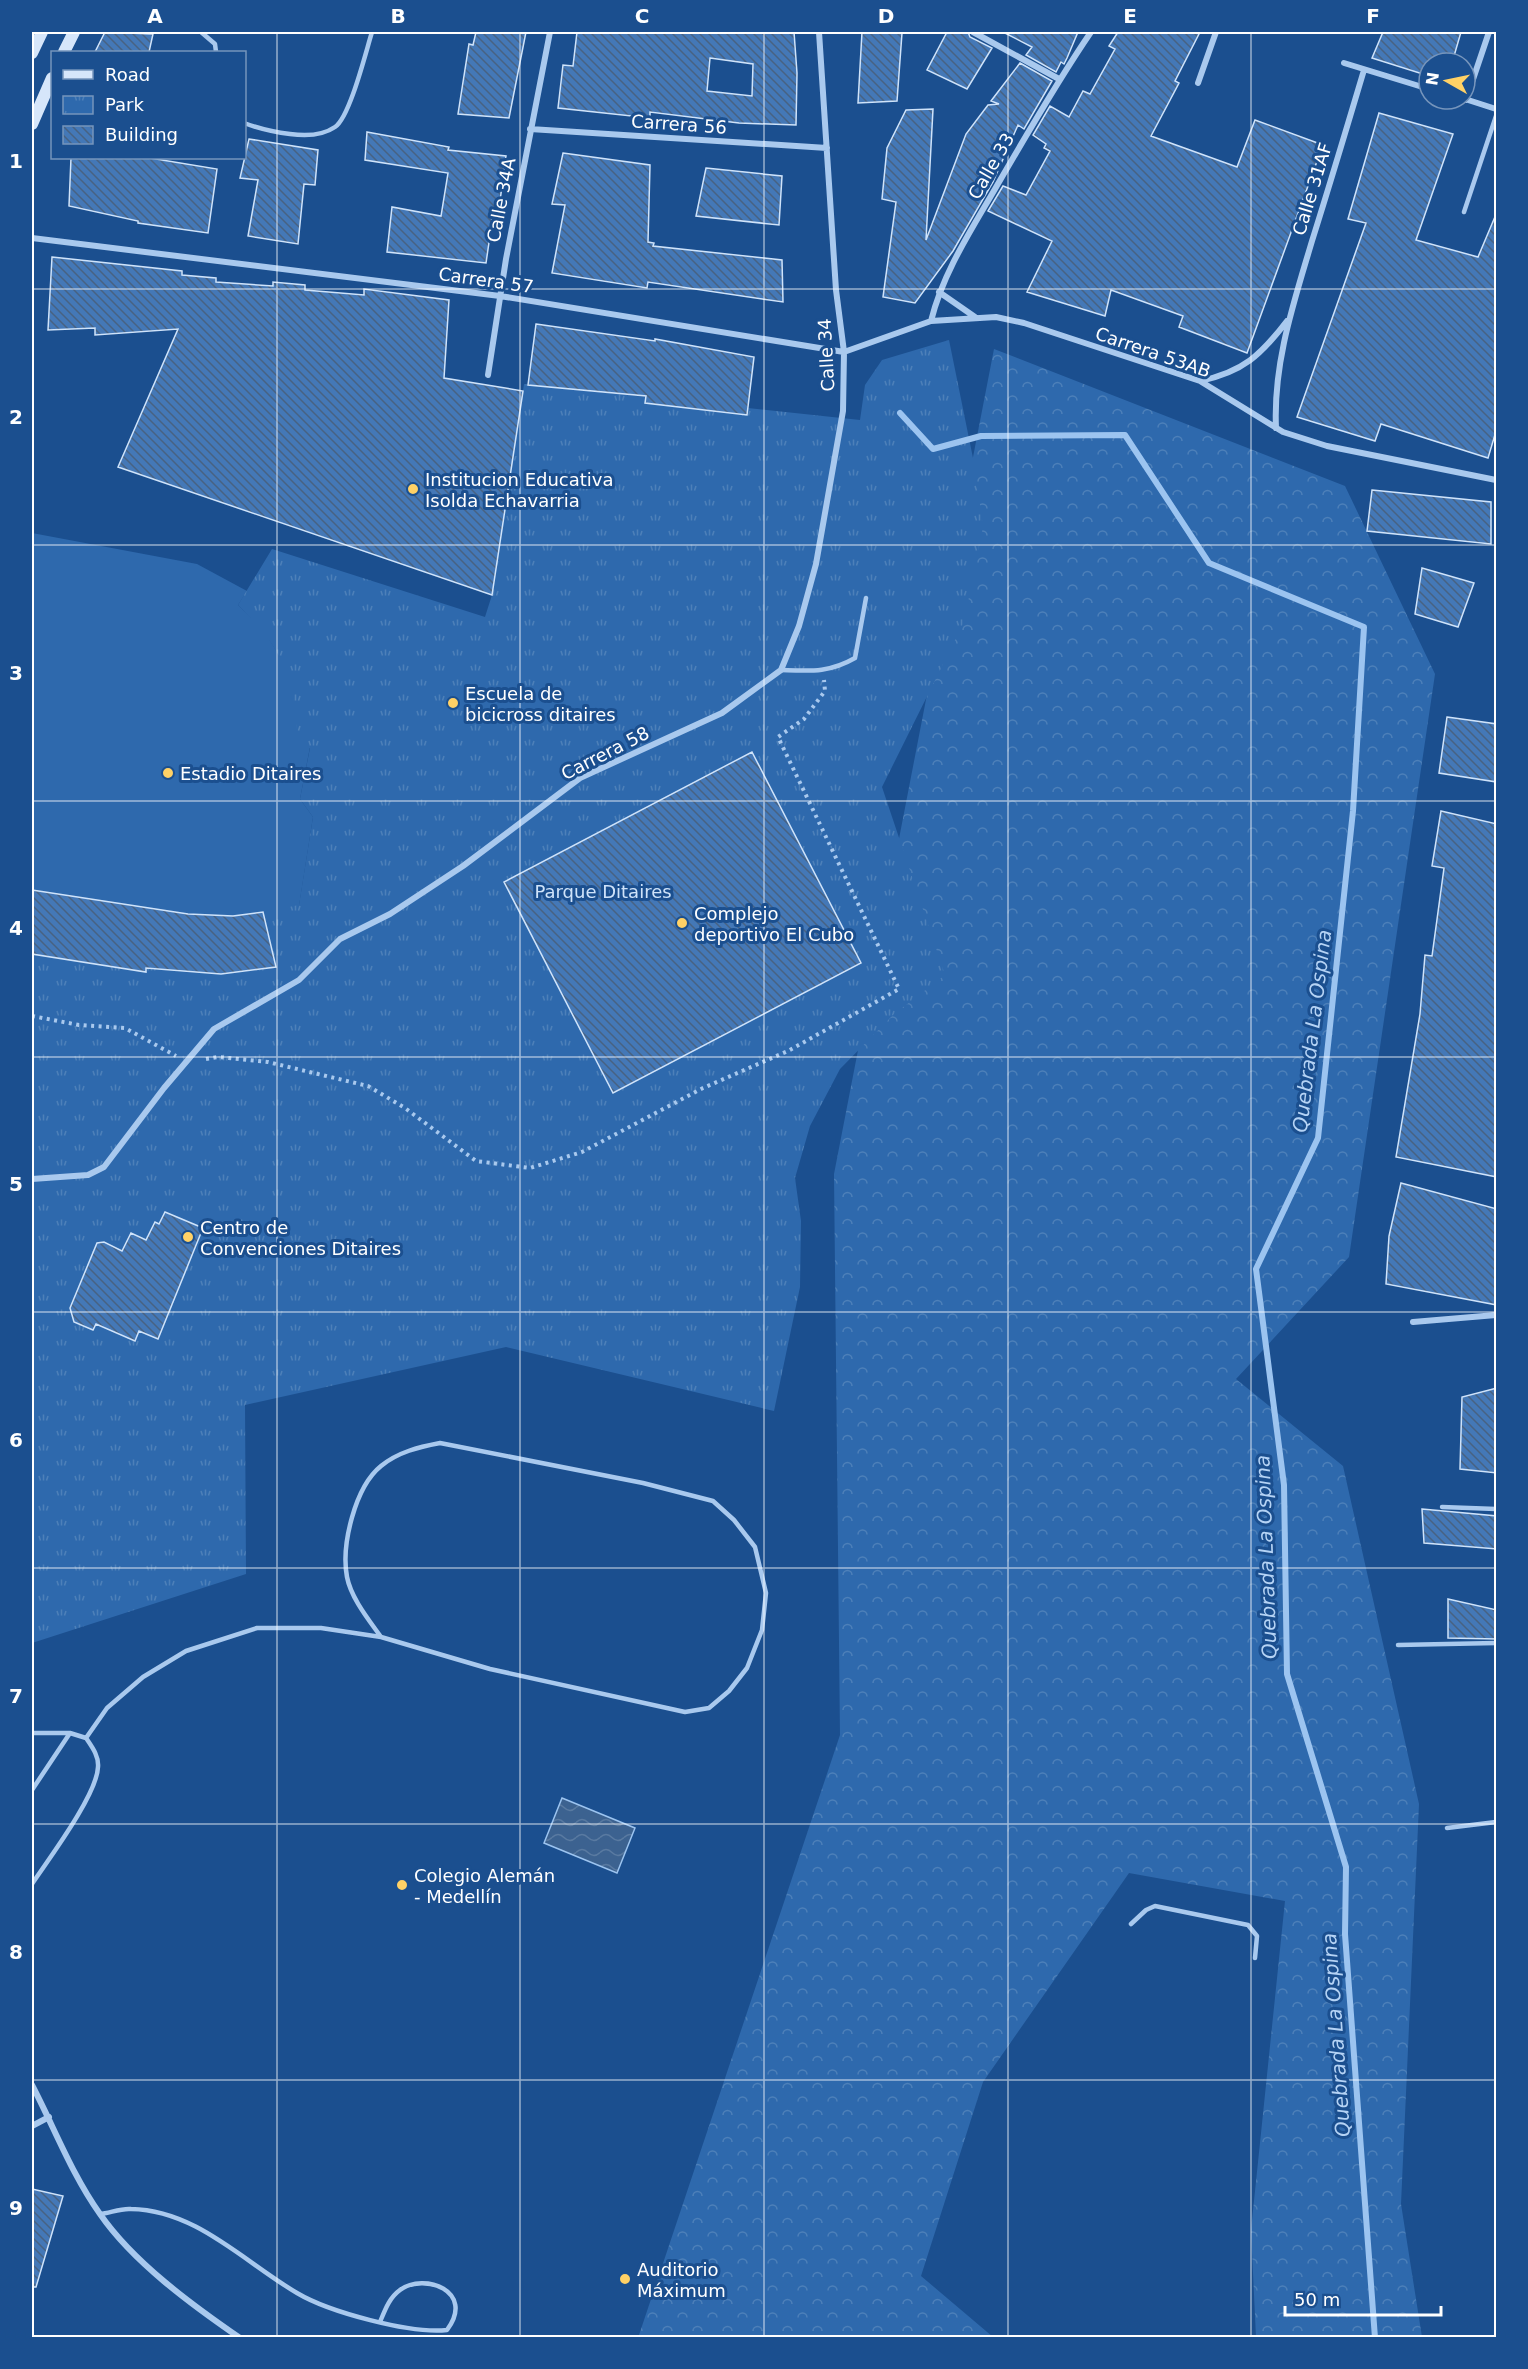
<svg xmlns="http://www.w3.org/2000/svg" width="1528" height="2369" font-family="'DejaVu Sans',sans-serif">
	<style>
		.grass { fill: #2e69ad }
		.forest { fill: url(#forest-crowns) }
		.park { fill: url(#park-tufts) }
		.water { fill: url(#water-waves); stroke: #9cc4f0; stroke-width: 1.5 }
		.lines { fill: none; stroke-linecap: round; stroke-linejoin: round }
		.stream { stroke: #9cc4f0; stroke-width: 6 }
		.building { fill: url(#building-back-hatch); stroke: #cfe3fa; stroke-width: 1.5; fill-rule: evenodd }
		.path { stroke: #a9c9ee; stroke-width: 4; stroke-dasharray: 3 4.5; stroke-linecap: butt }
		.lane { stroke: #a9c9ee; stroke-width: 4.5 }
		.street { stroke: #a9c9ee; stroke-width: 6 }
		.secondary { stroke: #d6e6fa; stroke-width: 12 }
		.grid { fill: none; stroke: #fff; stroke-width: 1.5; stroke-opacity: 0.55 }
		.poi-dot { fill: #ffd166; stroke: #1b4f8f; stroke-width: 2 }
		.labels { text-anchor: middle; dominant-baseline: central; stroke-width: 6; stroke-linejoin: round; paint-order: stroke }
		.street-label { font-size: 18px; fill: #fff; stroke: #1b4f8f }
		.poi-label { font-size: 18px; fill: #fff; stroke: #1b4f8f; text-anchor: start }
		.park-label { font-size: 18px; fill: #cfe3fa; stroke: #1b4f8f }
		.water-label { font-size: 20px; font-style: italic; fill: #b5d3f5; stroke: #1b4f8f }
		.neatline { fill: none; stroke: #fff; stroke-width: 2 }
		.grid-label { font-size: 20px; text-anchor: middle; font-weight: bold; fill: #fff }
	</style>
	<defs>
		<pattern id="forest-crowns" width="20" height="18" patternUnits="userSpaceOnUse" patternTransform="scale(1.5)"><rect width="20" height="18" fill="#2e69ad"/><path d="M2 6a3 3 0 1 1 6 0M12 15a3 3 0 1 1 6 0" fill="none" stroke="#4d80b9"/></pattern>
		<pattern id="park-tufts" width="24" height="20" patternUnits="userSpaceOnUse" patternTransform="scale(1.5)"><rect width="24" height="20" fill="#2e69ad"/><path d="M3 7l-1-3M5 7V3M7 7l1-3M15 17l-1-3M17 17v-4M19 17l1-3" fill="none" stroke="#4d80b9"/></pattern>
		<pattern id="water-waves" width="16" height="10" patternUnits="userSpaceOnUse" patternTransform="scale(1.5)"><rect width="16" height="10" fill="#3c6290"/><path d="M0 5q4-4 8 0t8 0" fill="none" stroke="#597aa1"/></pattern>
		<pattern id="building-back-hatch" width="6" height="6" patternUnits="userSpaceOnUse" patternTransform="scale(1.5)"><rect width="6" height="6" fill="#4478b7"/><path d="M-1 5l2 2M0 0l6 6M5-1l2 2" fill="none" stroke="#486282"/></pattern>
	</defs>
	<rect width="100%" height="100%" fill="#1b4f8f"/>
	<path class="grass" d="M32,533L197,564L247,591L238,605L263,629L280,657L288,580L310,747L300,799L313,817L299,906L276,967C241,973 209,975 174,971L176,963L148,957L146,972L32,954Z"/>
	<path class="forest" d="M994,349L1345,486L1435,674L1349,1257L1236,1379L1343,1466L1419,1804L1401,2204L1422,2337H1256L1251,2230L1285,1901L1129,1873L983,2082L921,2276L993,2337L638,2338L840,1735L834,1174Z"/>
	<path class="park" d="M949,340L975,468L983,527L964,622L882,787L945,975L893,1015L840,1069L810,1126L795,1178L801,1221L800,1287L774,1411L506,1347L245,1405L246,1574L32,1643V954L145,972L148,957L176,962L175,971C210,975 241,973 276,967L263,912L299,905L313,817L300,799L310,748L298,745C295,680 285,651 238,605L272,549L485,617L492,595L524,384L860,420L865,385L882,360Z"/>
	<path class="water" d="M562,1798L635,1828L617,1873L544,1843Z"/>
	<g class="lines">
		<path class="stream" d="M900,413L933,449L981,436L1125,435L1209,563L1364,627L1353,811L1318,1138L1256,1269L1284,1485L1287,1674L1346,1867L1345,1934L1375,2338"/>
	</g>
	<path class="building" d="M105,32L153,34L149,52H95Z
		M476,32H526L509,118L458,114L469,44L473,45Z
		M577,32H794L797,73L796,125L739,123L650,112V118L558,108L563,65L573,66ZM710,58L753,64L752,96L707,91Z
		M862,32L902,33L897,101L858,103Z
		M947,32H968L970,37L992,48L967,89L927,70Z
		M1003,32H1078L1067,58L1064,64L1061,62L1056,72L1026,55L1032,47Z
		M1118,32H1200L1175,81L1179,83L1151,136L1237,167L1255,120L1323,145L1247,353L1179,327L1183,316L1111,290L1105,316L1027,292L1052,241L988,211L1003,186L1026,195L1050,151L1044,148L1046,144L1033,135L1050,106L1069,117L1083,91L1090,94L1115,49L1109,46Z
		M1383,32H1461L1452,63H1429V76L1372,58Z
		M1020,63L1052,81L1024,129L1018,125L993,182L953,251L915,303L883,297L896,202L882,199L887,148L906,110L933,109L926,240L966,134L988,105L999,104L991,101Z
		M1379,113L1453,134L1416,240L1478,257L1497,212V428L1488,458L1381,424L1375,441L1297,417L1366,223L1348,219Z
		M367,132L449,147L448,150L506,156L498,216L493,215L486,263L387,252L392,207L441,216L448,173L365,160Z
		M249,139L318,150L315,185L304,184L298,244L248,236L258,180L240,178Z
		M563,153L650,165L648,242L654,243L653,246L782,260L783,302L648,282L647,288L552,273L565,205L552,204Z
		M71,158H150L217,169L208,233L138,223V221L69,206Z
		M706,168L782,176L779,225L696,216Z
		M52,257L182,271V275L216,278V282L273,286V282L305,285V290L364,295V289L449,300L444,378L523,391L492,595L118,467L178,329L95,335V328L48,330Z
		M536,324L655,341V339L754,357L747,415L645,403L646,396L528,385Z
		M1372,490L1491,502V544L1367,531Z
		M1422,568L1474,583L1458,627L1415,614Z
		M1447,717L1497,724V782L1439,773Z
		M752,752L861,963L613,1093L504,882Z
		M1441,811L1497,824V1177L1396,1157L1420,1014L1425,955L1432,956L1444,868L1432,866Z
		M32,890L188,914L233,916L263,912L276,967L221,974L146,968V972L32,954Z
		M1401,1183L1497,1209V1305L1386,1284L1389,1236Z
		M165,1212L203,1228L158,1339L139,1331L135,1341L96,1324L93,1330L74,1322L70,1308L97,1243L104,1242L122,1251L131,1233L146,1240L155,1222L159,1224Z
		M1497,1388V1473L1460,1469L1462,1397Z
		M1422,1509L1497,1516V1549L1424,1543Z
		M1448,1599L1497,1610V1639L1448,1638Z
		M32,2189L63,2196L36,2287H32Z"/>
	<g class="lines">
		<path class="path" d="M32,1016L79,1025L125,1028L176,1056
			M206,1059L218,1057L268,1062L368,1086L405,1108L476,1161L530,1168L582,1152L703,1088L788,1051L899,989L778,737L804,719L825,691L824,680"/>
		<path class="lane" d="M201,32L215,44L216,52
			M244,123C260,129 273,132 290,134C305,136 322,136 335,127C350,117 366,51 372,32
			M1464,212L1496,116
			M781,670C810,671 829,673 855,658L866,598
			M1442,1507L1496,1509
			M1398,1645L1496,1643
			M32,1733H70L86,1738C92,1747 99,1756 98,1767C97,1795 48,1860 32,1884
			M86,1738L107,1708L143,1677L186,1651L257,1628H321L381,1637L490,1669L685,1712L709,1708L729,1691L747,1668L762,1630L766,1593L755,1547L734,1520L713,1501L643,1483L440,1443C419,1447 398,1452 381,1466C355,1487 341,1545 347,1577C351,1598 369,1620 381,1637
			M32,1790L70,1733
			M1447,1828L1496,1822
			M1131,1924L1146,1910L1155,1906L1248,1925L1257,1936L1255,1958
			M100,2214C110,2213 121,2208 131,2209C196,2210 244,2262 297,2293C329,2312 410,2334 447,2330C476,2291 424,2272 400,2290C389,2298 385,2310 380,2322"/>
		<path class="street" d="M973,32L1059,79
			M1344,63L1429,89
			M1198,83L1216,32
			M1465,99L1496,109
			M1466,100L1489,32
			M530,129L827,148
			M32,238L500,296L844,352L931,321L996,317L1024,323L1200,381L1283,432L1327,446L1496,480
			M939,292L975,317
			M931,321C943,273 970,232 995,189C1026,136 1056,83 1091,32
			M488,375L506,259L550,32
			M1200,381C1243,372 1261,355 1287,321
			M1276,428C1273,363 1294,302 1312,241C1330,184 1347,127 1364,70
			M32,1179L88,1175L104,1167L164,1088L214,1029L299,980L340,939L390,914L463,866L580,778L722,713L781,670L799,626L816,564L843,411L844,352L836,290L819,32
			M1413,1322L1496,1315
			M32,2085C54,2127 72,2175 100,2214C133,2262 192,2305 240,2338
			M32,2126L49,2117"/>
		<path class="secondary" d="M64,52L74,32
			M32,53L42,32
			M32,124L52,78"/>
	</g>
	<path class="grid" d="M277,32V2338M520,32V2338M764,32V2338M1008,32V2338M1251,32V2338M32,289H1496M32,545H1496M32,801H1496M32,1057H1496M32,1312H1496M32,1568H1496M32,1824H1496M32,2080H1496"/>
	<g class="poi-dot">
		<circle cx="413" cy="489" r="6"/>
		<circle cx="453" cy="703" r="6"/>
		<circle cx="168" cy="773" r="6"/>
		<circle cx="682" cy="923" r="6"/>
		<circle cx="188" cy="1237" r="6"/>
		<circle cx="402" cy="1885" r="6"/>
		<circle cx="625" cy="2279" r="6"/>
	</g>
	<g class="labels">
		<g class="street-label">
			<text transform="translate(679 124) rotate(4)">Carrera 56</text>
			<text transform="translate(991 166) rotate(-60)">Calle 33</text>
			<text transform="translate(1312 189) rotate(-73)">Calle 31AF</text>
			<text transform="translate(501 200) rotate(-79)">Calle 34A</text>
			<text transform="translate(486 280) rotate(8)">Carrera 57</text>
			<text transform="translate(1153 352) rotate(19)">Carrera 53AB</text>
			<text transform="translate(826 355) rotate(-93)">Calle 34</text>
			<text transform="translate(605 753) rotate(-27)">Carrera 58</text>
		</g>
		<g class="poi-label">
			<text x="425" y="479">Institucion Educativa<tspan x="425" dy="21">Isolda Echavarria</tspan></text>
			<text x="465" y="693">Escuela de<tspan x="465" dy="21">bicicross ditaires</tspan></text>
			<text x="180" y="773">Estadio Ditaires</text>
			<text x="694" y="913">Complejo<tspan x="694" dy="21">deportivo El Cubo</tspan></text>
			<text x="200" y="1227">Centro de<tspan x="200" dy="21">Convenciones Ditaires</tspan></text>
			<text x="414" y="1875">Colegio Alemán<tspan x="414" dy="21">- Medellín</tspan></text>
			<text x="637" y="2269">Auditorio<tspan x="637" dy="21">Máximum</tspan></text>
		</g>
		<g class="park-label">
			<text x="603" y="891">Parque Ditaires</text>
		</g>
		<g class="water-label">
			<text transform="translate(1312 1031) rotate(-83)">Quebrada La Ospina</text>
			<text transform="translate(1266 1557) rotate(-92)">Quebrada La Ospina</text>
			<text transform="translate(1336 2035) rotate(-94)">Quebrada La Ospina</text>
		</g>
	</g>
	<rect width="1528" height="2369" fill="none" stroke="#1b4f8f" stroke-width="66"/>
	<rect x="51" y="51" width="195" height="108" fill="#1b4f8f" stroke="#7695bc" stroke-width="1.5"/>
	<rect x="63" y="70" width="30" height="9" fill="#d6e6fa" stroke="#7695bc" stroke-width="1.5"/>
	<text x="105" y="81" font-size="18" fill="#ffffff">Road</text>
	<rect x="63" y="96" width="30" height="18" fill="url(#park-tufts)" stroke="#7695bc" stroke-width="1.5"/>
	<text x="105" y="111" font-size="18" fill="#ffffff">Park</text>
	<rect x="63" y="126" width="30" height="18" fill="url(#building-back-hatch)" stroke="#7695bc" stroke-width="1.5"/>
	<text x="105" y="141" font-size="18" fill="#ffffff">Building</text>
	<g transform="translate(1447 81) rotate(279)"><circle r="28" fill="#1b4f8f" stroke="#7695bc" stroke-width="1.5"/>
	<path d="M0-4.5L10 22L0 15L-10 22Z" fill="#ffd166"/>
	<text y="-9" font-size="16" font-weight="bold" text-anchor="middle" fill="#ffffff">N</text>
	</g>
	<path d="M1285 2306v9h156v-9" fill="none" stroke="#ffffff" stroke-width="3"/>
	<text x="1294" y="2306" font-size="18" fill="#ffffff" stroke="#1b4f8f" stroke-width="4.5" paint-order="stroke">50 m</text>
	<rect x="33" y="33" width="1462" height="2303" class="neatline"/>
	<g class="grid-label">
		<text x="155" y="23">A</text>
		<text x="398" y="23">B</text>
		<text x="642" y="23">C</text>
		<text x="886" y="23">D</text>
		<text x="1130" y="23">E</text>
		<text x="1373" y="23">F</text>
		<text x="16" y="168">1</text>
		<text x="16" y="424">2</text>
		<text x="16" y="680">3</text>
		<text x="16" y="935">4</text>
		<text x="16" y="1191">5</text>
		<text x="16" y="1447">6</text>
		<text x="16" y="1703">7</text>
		<text x="16" y="1959">8</text>
		<text x="16" y="2215">9</text>
	</g>
</svg>
